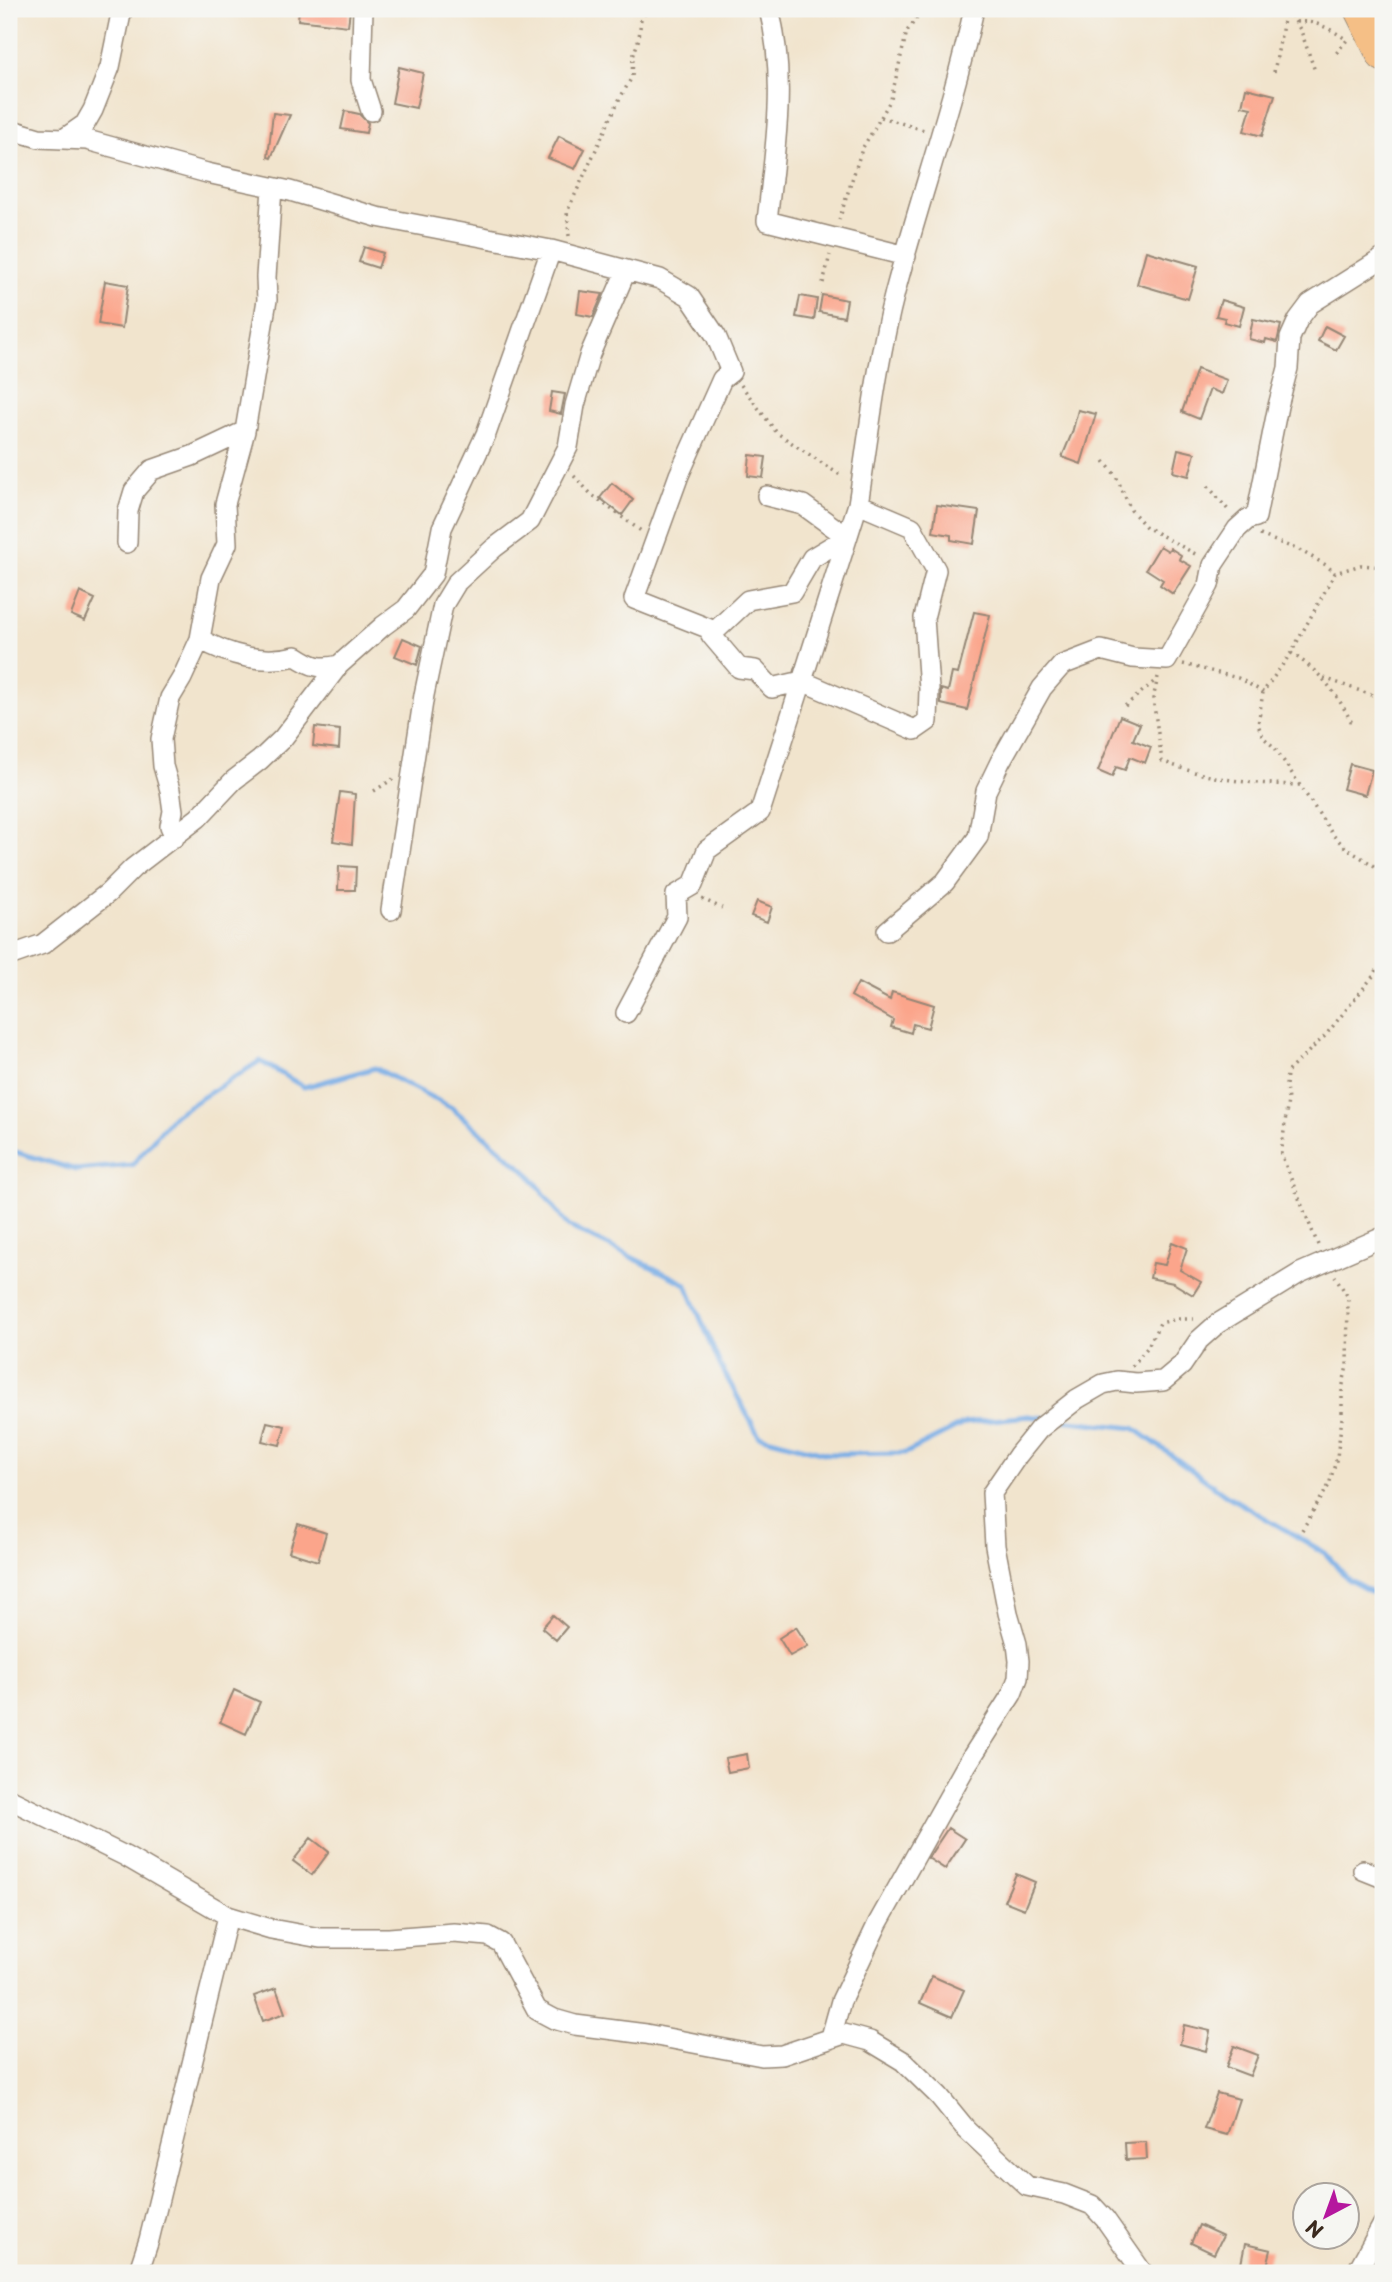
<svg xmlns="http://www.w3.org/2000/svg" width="1392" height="2282" font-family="'Playpen Sans',sans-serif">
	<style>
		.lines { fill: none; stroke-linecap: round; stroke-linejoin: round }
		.stream { stroke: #77ace5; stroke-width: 5 }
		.building { fill: #fba58b }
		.street-casing { stroke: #968776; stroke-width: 22 }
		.primary-casing { stroke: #968776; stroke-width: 34 }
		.path { stroke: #968776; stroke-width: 3.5; stroke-dasharray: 2 5; stroke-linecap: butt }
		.street { stroke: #fff; stroke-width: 19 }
		.primary { stroke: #f5bf86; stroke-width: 32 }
	</style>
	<rect width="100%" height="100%" fill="#f6f6f2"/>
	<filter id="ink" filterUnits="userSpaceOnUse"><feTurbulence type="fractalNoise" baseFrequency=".0143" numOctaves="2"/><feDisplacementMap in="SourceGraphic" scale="14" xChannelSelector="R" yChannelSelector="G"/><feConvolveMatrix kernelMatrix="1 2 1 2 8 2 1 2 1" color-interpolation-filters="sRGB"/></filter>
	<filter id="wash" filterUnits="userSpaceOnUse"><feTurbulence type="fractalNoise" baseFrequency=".00686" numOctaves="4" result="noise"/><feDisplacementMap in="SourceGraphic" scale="28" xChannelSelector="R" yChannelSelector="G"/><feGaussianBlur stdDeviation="1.57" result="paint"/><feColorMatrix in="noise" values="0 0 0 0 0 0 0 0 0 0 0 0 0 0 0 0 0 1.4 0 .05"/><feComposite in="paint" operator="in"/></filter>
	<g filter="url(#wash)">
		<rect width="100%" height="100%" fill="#f1e4cd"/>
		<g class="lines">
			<path class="stream" d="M9,1150L76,1170L132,1165L173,1116L260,1061L304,1087L375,1068L452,1108L530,1175L568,1226L686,1284L720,1365L759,1436L828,1454L906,1453L965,1423L1028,1416L1045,1418
				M1061,1420L1134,1428L1226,1495L1325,1553L1349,1580L1383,1598"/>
		</g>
		<g id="blocks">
			<path class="building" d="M299,9L350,10L348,26L298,20Z
				M399,67L423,73L416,108L392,103Z
				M1246,88L1275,95L1262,136L1244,131L1251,108L1242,106Z
				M345,111L359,114L368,123L366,133L341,129Z
				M273,113L290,115L271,158L268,157Z
				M559,136L585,149L575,169L548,158Z
				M364,247L383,253L378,268L359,262Z
				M1146,251L1198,266L1188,299L1137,284Z
				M105,281L128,285L122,328L98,324Z
				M580,291L603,294L593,317L577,314Z
				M822,295L847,300L844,317L819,312Z
				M800,296L817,299L814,320L796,317Z
				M1221,300L1244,307L1239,326L1224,322L1225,318L1216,316Z
				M1253,319L1281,325L1277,342L1266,339L1265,343L1249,339Z
				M1325,326L1344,336L1336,350L1318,341Z
				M1197,369L1227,380L1222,394L1210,389L1199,419L1182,412Z
				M552,392L565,394L561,414L549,411Z
				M1078,410L1096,414L1081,464L1062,457L1072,433Z
				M1178,449L1195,453L1189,476L1173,472Z
				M750,455L766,457L763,478L748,476Z
				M612,483L633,500L622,515L600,498Z
				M937,505L979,511L974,544L951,540V535L933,532Z
				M1160,546L1168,551L1170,548L1181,555L1179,559L1191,566L1173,594L1160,585L1163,580L1146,569Z
				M80,592L95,599L85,621L71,615Z
				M974,612L990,615L967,710L941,704V689L948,691L952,673L958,674Z
				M403,638L422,646L417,665L395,656Z
				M1120,716L1140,724L1133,740L1151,747L1145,763L1130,757L1125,770L1116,767L1112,777L1098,771Z
				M315,727L340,730L339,749L313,746Z
				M1350,764L1372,770L1365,795L1343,789Z
				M340,792L355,794L352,844L333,841Z
				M339,866L356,867L355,890H338Z
				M757,901L772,907L767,922L751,916Z
				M858,983L890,1000L892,992L934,1005L928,1028L913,1024L911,1033L891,1027L893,1020L851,996Z
				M1172,1242L1187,1248L1180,1270L1201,1282L1193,1295L1173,1283L1150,1278L1153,1263L1165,1265Z
				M267,1422L285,1426L280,1445L262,1441Z
				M298,1524L326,1533L318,1561L289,1552Z
				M553,1615L567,1627L556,1640L542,1628Z
				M796,1627L808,1646L790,1656L779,1638Z
				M234,1690L260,1702L246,1734L220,1722Z
				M747,1754L749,1768L728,1772L725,1758Z
				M948,1828L965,1839L945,1869L928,1858Z
				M311,1838L329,1852L312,1875L293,1861Z
				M1016,1874L1035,1882L1024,1909L1004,1901Z
				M932,1976L964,1990L952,2017L920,2003Z
				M276,1988L285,2013L263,2021L254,1996Z
				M1184,2025L1210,2031L1206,2051L1180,2044Z
				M1234,2046L1258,2055L1250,2076L1226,2067Z
				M1217,2093L1239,2099L1227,2135L1204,2129Z
				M1146,2142L1147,2159L1126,2160L1125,2143Z
				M1199,2225L1223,2236L1214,2254L1191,2243Z
				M1245,2244L1271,2250L1266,2270L1241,2264Z"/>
		</g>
	</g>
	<g filter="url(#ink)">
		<use href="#blocks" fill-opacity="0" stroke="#968776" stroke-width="2"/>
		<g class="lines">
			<g class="street-casing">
				<path id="street" d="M363,9L361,80L371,111
					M769,9C787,79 775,150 767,221L906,256
					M9,129L39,138L87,140L207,173L290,191L377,217L551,250L660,279L689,296L716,336L731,372L722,379L679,475L634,599L715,631
					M65,138L85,124L93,110L110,67L122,9
					M858,504C869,434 877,361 895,292C920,197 953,105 974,9
					M127,543L128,511L134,491L152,470L192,456L245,431L267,300L266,277L272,188
					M200,639C229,656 263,664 296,656C311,666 321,670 339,665
					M175,837L170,826L173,811L170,790L163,766L161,739L170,698L182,678L200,639L211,578L227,544L225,504L245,431
					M391,910L424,695L443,605L457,582L494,548L530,521L568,447L575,405L590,354L626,271
					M887,931L945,882L978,837L986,791L1000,762L1042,688L1062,665L1101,650L1133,658L1167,660L1209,585L1213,565L1237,529L1248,519L1256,517L1278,406L1288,368L1290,338L1298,320L1310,304L1383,258
					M9,956L43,944L108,893L133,868L198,818L234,780L260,760L283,738L339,665L383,626L406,609L433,574L442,528L486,434L551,250
					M626,1013L677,917L676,895L693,885L707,850L760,812L802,681L915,730L928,721L929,689L924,618L936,570L912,527L858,504L802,681L772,688L755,670L739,668L711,635L748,600L792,592L812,558L847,537L803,505L767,496
					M9,1799L125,1856L228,1916L271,1929L320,1938H389L454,1933L488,1936L501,1943L537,2010L554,2019L575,2025L646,2034L762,2056L782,2055L844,2034L870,2041L903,2061L939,2096L966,2129L1027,2186L1064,2194L1092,2205L1105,2219L1143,2273
					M1363,1870L1383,1878
					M831,2037L841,2001L878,1923L966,1766L1012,1694L1018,1678L1019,1661L1017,1644L1008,1613L995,1546L992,1493L1018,1455L1039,1429L1077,1399L1103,1384L1117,1381L1136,1383L1163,1381L1182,1365L1199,1340L1217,1324L1300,1273L1383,1237
					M138,2273L149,2240L228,1916
					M1356,2273L1383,2224"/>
			</g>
			<g class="primary-casing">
				<path id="primary" d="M1360,9L1383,55"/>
			</g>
			<path class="path" d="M1288,9L1301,31L1315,71
				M1296,22C1316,20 1331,29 1347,40L1334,56
				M1274,72L1286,9
				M881,117L891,99L907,31L924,9
				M839,220L862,149L881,117L924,130
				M569,236L567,212L619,100L632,77L633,57L639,38L641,19L648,9
				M823,283L830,255
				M741,385L777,433L843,477
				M1104,461L1116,476L1131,510L1146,527L1199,556
				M574,476L592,495L641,531
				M1208,486L1229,511
				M1260,535L1299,550L1326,565L1335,573
				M1383,567L1361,565L1335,573L1291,653L1263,692L1258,725L1264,738L1275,748L1333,835L1347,849L1383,871
				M1291,653C1322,673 1336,692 1353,725
				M1183,664L1238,678L1263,692
				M1158,677L1153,699L1162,761C1209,780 1250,784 1300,785
				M1324,678L1383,699
				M1125,706L1156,680
				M374,791L393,779
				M702,899L722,908
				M1318,1245L1281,1154L1288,1100L1286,1086L1287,1072L1325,1036L1374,975L1383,960
				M1132,1366L1147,1348L1160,1323L1178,1319H1195
				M1302,1530L1329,1485L1337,1457L1342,1418V1389L1347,1366L1348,1297L1335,1276"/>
			<use href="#street" class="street"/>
			<use href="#primary" class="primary"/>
		</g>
	</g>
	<rect width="1392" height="2282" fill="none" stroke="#f6f6f2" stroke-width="35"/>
	<g transform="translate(1326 2216) rotate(221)"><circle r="33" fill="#f6f6f2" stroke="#aba49d" stroke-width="2"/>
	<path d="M0-5L12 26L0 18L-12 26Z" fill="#b5179e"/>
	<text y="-10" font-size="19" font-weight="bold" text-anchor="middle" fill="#3b2a1e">N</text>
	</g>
</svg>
